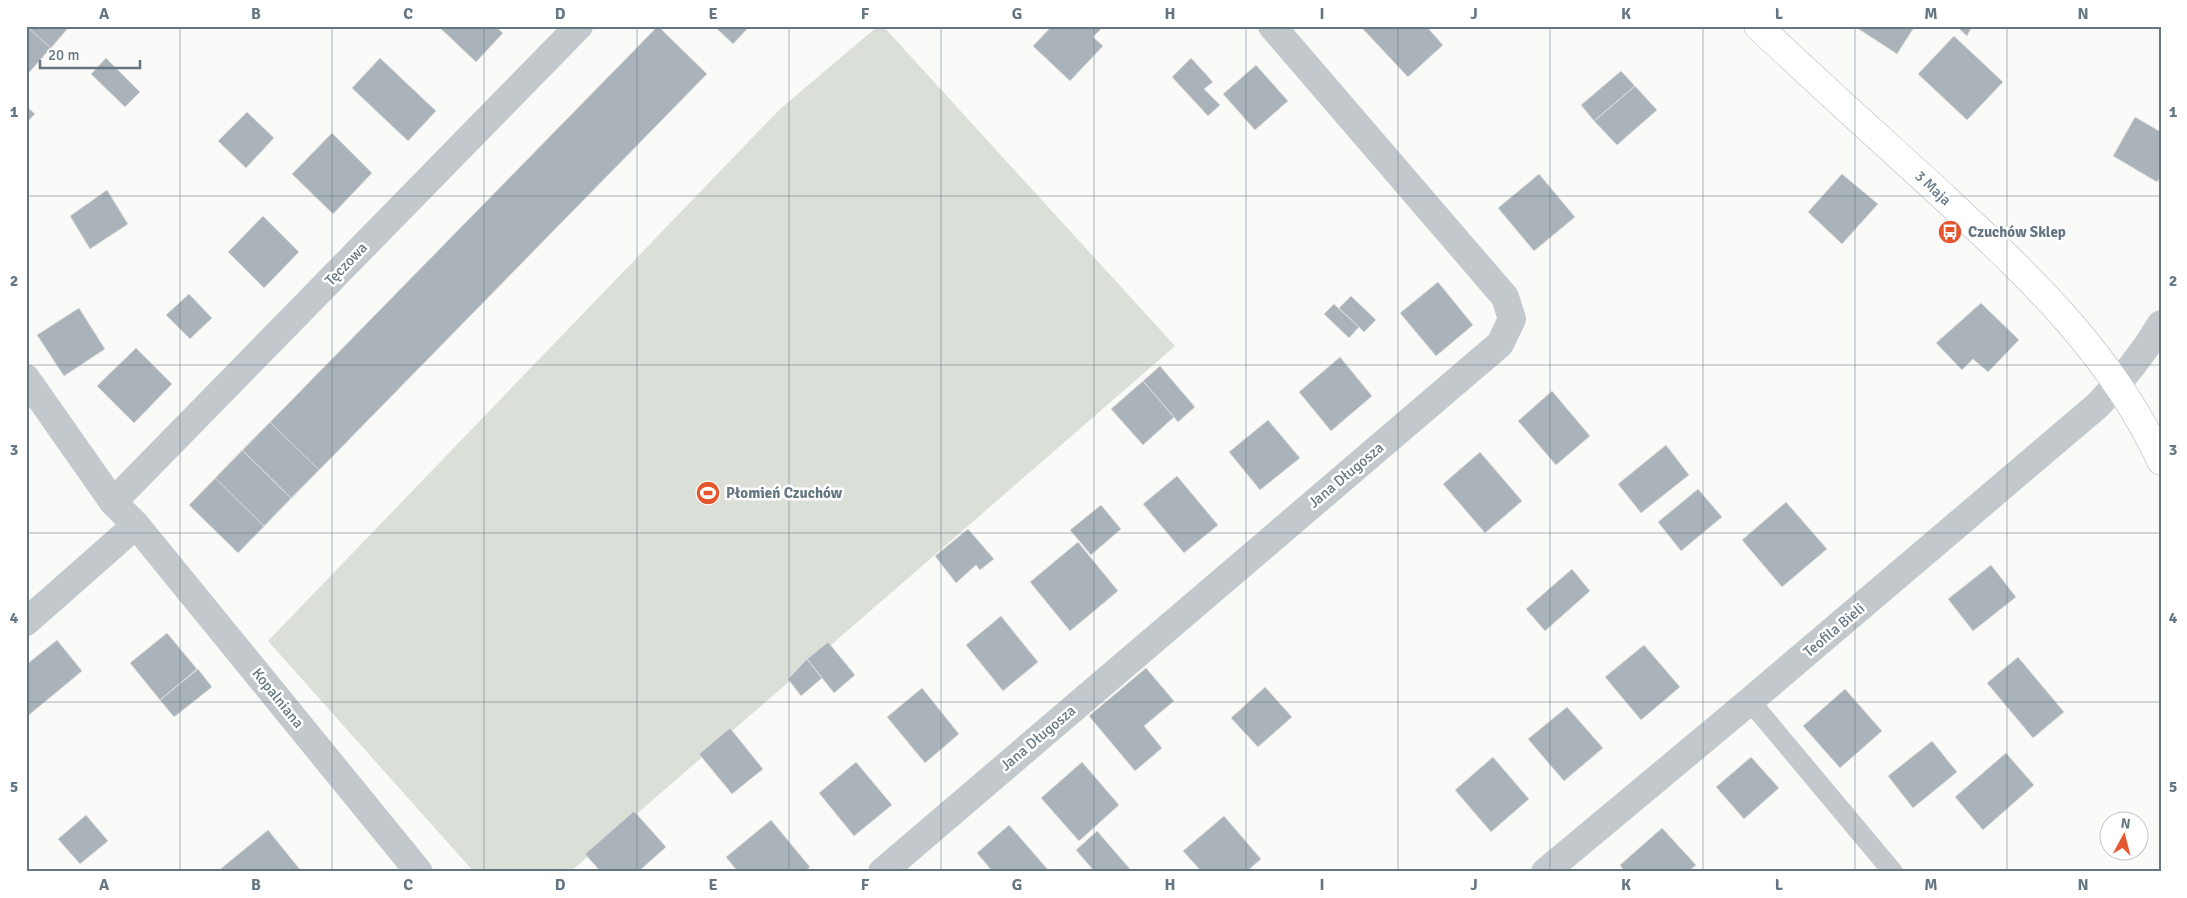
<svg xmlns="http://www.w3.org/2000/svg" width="2187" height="898" font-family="Signika,sans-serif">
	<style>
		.green { fill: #dadfd7 }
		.building { fill: #aab3b9; stroke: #dcdcda }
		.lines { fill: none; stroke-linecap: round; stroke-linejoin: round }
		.secondary-casing { stroke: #b3babf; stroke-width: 29 }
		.service { stroke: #c3c8cc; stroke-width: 20 }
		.minor { stroke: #c3c8cc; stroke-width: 28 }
		.secondary { stroke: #fff; stroke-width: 28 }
		.grid { fill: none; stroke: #657683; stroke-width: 1; stroke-opacity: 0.55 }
		.labels { text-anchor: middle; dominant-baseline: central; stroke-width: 5; stroke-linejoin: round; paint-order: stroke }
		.street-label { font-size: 15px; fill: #657683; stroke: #fff }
		.poi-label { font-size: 15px; font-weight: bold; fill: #657683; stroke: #fff; text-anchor: start }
		.neatline { fill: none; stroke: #657683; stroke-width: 2 }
		.grid-label { font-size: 16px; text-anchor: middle; font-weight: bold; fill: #657683 }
	</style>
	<rect width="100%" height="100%" fill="#fafaf8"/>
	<path class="green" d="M878,26H883L1175,346L570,872H474L268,641L779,110Z"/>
	<path class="building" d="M26,26H70L26,76Z
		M26,26H70L51,48Z
		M438,26H495L503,33L476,62Z
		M658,26L707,74L238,553L189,505Z
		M714,26H750L733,44Z
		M1052,26L1102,28L1093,37L1103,46L1070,81L1033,46Z
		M1364,26H1426L1443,45L1408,77L1362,28Z
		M1854,26H1915L1897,54Z
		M1956,26H1972L1967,36Z
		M1954,36L2003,82L1967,120L1918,74Z
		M106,58L140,92L125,107L91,74Z
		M380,58L436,111L408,141L352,88Z
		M1191,58L1213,82L1204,89L1220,105L1208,116L1172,77Z
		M1256,65L1288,101L1255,130L1223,94Z
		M1621,71L1635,86L1594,121L1581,105Z
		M1635,86L1657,110L1617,145L1594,121Z
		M26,106L35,114L26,123Z
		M247,112L274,138L246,168L218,141Z
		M2135,117L2161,132V176L2157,182L2113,156Z
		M332,133L372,173L333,214L292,174Z
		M1539,174L1575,217L1534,251L1498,208Z
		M1842,174L1878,204L1842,244L1808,212Z
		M107,190L128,224L90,249L70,216Z
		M263,216L299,252L264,288L228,252Z
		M1438,282L1473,325L1436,356L1400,313Z
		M189,294L212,318L190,339L166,315Z
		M1351,296L1376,320L1364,332L1339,308Z
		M1981,303L2019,340L1988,372L1973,359L1962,370L1936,343Z
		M1334,304L1359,327L1349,338L1324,314Z
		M79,308L105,349L64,376L37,335Z
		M136,348L172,384L134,423L97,386Z
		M1340,357L1372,396L1331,431L1299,392Z
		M1160,366L1195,407L1178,422L1143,381Z
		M1143,381L1174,417L1143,445L1111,409Z
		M1552,391L1590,436L1556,465L1518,421Z
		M1268,420L1300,458L1260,490L1229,452Z
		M270,422L319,470L291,498L242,450Z
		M1666,445L1689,475L1641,513L1618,484Z
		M242,450L291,498L264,526L215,478Z
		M1480,452L1522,501L1485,533L1443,484Z
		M1177,476L1218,525L1184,553L1143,504Z
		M1698,489L1722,517L1681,551L1658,522Z
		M1786,502L1827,549L1782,587L1742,540Z
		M1101,505L1121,529L1091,555L1070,530Z
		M968,529L994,559L980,570L976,565L956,583L935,556Z
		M1078,542L1118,591L1070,631L1030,582Z
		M1991,565L2016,597L1973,631L1948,599Z
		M1572,569L1590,591L1545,631L1526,609Z
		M1001,616L1038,662L1003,691L966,645Z
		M167,633L197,669L160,700L130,663Z
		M57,640L82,671L29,715L26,712V665Z
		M828,642L855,675L834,693L807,659Z
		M1644,645L1680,687L1641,720L1605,677Z
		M2018,657L2064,712L2033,738L1987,683Z
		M807,659L822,678L801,696L788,679Z
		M1146,668L1174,701L1144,726L1162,748L1135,771L1089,716Z
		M198,669L212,687L174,717L160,700Z
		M1265,687L1292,717L1258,747L1231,718Z
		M922,688L959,734L925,763L887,717Z
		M1845,689L1882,731L1840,768L1803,726Z
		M1567,707L1603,748L1564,781L1528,739Z
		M730,728L763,769L732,794L699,754Z
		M1932,741L1957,772L1913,808L1888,776Z
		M2006,753L2034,785L1983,830L1955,797Z
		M1493,757L1529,799L1491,832L1455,790Z
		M1751,757L1779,788L1744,819L1716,787Z
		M856,762L892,805L854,836L819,793Z
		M1082,762L1119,805L1079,841L1041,798Z
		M634,811L666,847L638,872H601L585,854Z
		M86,815L108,841L80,864L58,839Z
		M1224,816L1261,859L1246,872H1202L1183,851Z
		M771,820L810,867L804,872H738L726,857Z
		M1009,825L1050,872H993L977,853Z
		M1662,828L1696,865L1688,872H1625L1620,865Z
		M268,830L302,872H218V871Z
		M1097,831L1130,869L1127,872H1095L1076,850Z"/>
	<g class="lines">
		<g class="secondary-casing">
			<path id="secondary" d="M1758,26C1820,85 1884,142 1947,200C2031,279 2112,354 2161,461"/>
		</g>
		<path class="service" d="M1750,701L1893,872"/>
		<path class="minor" d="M26,378L113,502L136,525L419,872
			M113,502L579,26
			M26,622L136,525
			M882,872L1500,344L1512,319L1505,297L1272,26
			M1545,872L1750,701L2098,405C2122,380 2143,354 2161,324"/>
		<use href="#secondary" class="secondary"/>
	</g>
	<path class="grid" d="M180,26V872M332,26V872M484,26V872M637,26V872M789,26V872M941,26V872M1094,26V872M1246,26V872M1398,26V872M1550,26V872M1703,26V872M1855,26V872M2007,26V872M26,196H2161M26,365H2161M26,533H2161M26,702H2161"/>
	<defs>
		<g id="bus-disc" transform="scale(1.25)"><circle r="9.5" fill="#e4572e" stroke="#fff"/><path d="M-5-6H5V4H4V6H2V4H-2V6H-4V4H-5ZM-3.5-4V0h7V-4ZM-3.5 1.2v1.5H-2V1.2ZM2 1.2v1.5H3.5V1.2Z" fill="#fff"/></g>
		<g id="stadium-disc" transform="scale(1.25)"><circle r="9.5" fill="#e4572e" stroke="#fff"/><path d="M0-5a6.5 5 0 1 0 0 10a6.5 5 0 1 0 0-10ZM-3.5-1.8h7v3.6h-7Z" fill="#fff"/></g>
	</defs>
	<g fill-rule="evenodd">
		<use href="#bus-disc" x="1950" y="232"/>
		<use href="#stadium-disc" x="708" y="493"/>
	</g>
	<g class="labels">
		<g class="street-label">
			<text transform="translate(1933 188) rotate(43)">3 Maja</text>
			<text transform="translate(346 264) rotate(-46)">Tęczowa</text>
			<text transform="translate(1346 475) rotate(-40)">Jana Długosza</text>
			<text transform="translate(1834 630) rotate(-40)">Teofila Bieli</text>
			<text transform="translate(278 698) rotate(51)">Kopalniana</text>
			<text transform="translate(1038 738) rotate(-40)">Jana Długosza</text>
		</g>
		<g class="poi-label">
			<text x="1968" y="232">Czuchów Sklep</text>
			<text x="726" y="493">Płomień Czuchów</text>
		</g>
	</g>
	<rect width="2187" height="898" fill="none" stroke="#ffffff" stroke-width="55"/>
	<g transform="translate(2124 836) rotate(7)"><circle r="24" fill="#ffffff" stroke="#c1c8cd"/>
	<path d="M0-4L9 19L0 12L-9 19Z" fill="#e4572e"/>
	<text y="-8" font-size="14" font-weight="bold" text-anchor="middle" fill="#657683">N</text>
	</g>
	<path d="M40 60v8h100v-8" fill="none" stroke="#657683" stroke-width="2.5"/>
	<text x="48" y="60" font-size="15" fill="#657683" stroke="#ffffff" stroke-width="4" paint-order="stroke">20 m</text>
	<rect x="28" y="28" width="2132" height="842" class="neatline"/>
	<g class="grid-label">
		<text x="104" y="19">A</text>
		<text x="256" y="19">B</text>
		<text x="408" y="19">C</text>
		<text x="560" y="19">D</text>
		<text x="713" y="19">E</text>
		<text x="865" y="19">F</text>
		<text x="1017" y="19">G</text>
		<text x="1170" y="19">H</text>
		<text x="1322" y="19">I</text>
		<text x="1474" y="19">J</text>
		<text x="1626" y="19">K</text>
		<text x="1779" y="19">L</text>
		<text x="1931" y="19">M</text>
		<text x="2083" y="19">N</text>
		<text x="14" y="117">1</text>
		<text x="2173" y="117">1</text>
		<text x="14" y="286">2</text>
		<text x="2173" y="286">2</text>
		<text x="14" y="455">3</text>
		<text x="2173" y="455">3</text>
		<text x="14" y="623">4</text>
		<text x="2173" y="623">4</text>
		<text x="14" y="792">5</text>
		<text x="2173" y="792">5</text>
		<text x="104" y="890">A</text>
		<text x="256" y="890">B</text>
		<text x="408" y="890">C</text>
		<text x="560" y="890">D</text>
		<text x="713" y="890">E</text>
		<text x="865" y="890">F</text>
		<text x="1017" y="890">G</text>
		<text x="1170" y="890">H</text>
		<text x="1322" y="890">I</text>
		<text x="1474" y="890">J</text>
		<text x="1626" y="890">K</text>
		<text x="1779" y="890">L</text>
		<text x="1931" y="890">M</text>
		<text x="2083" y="890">N</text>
	</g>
</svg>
